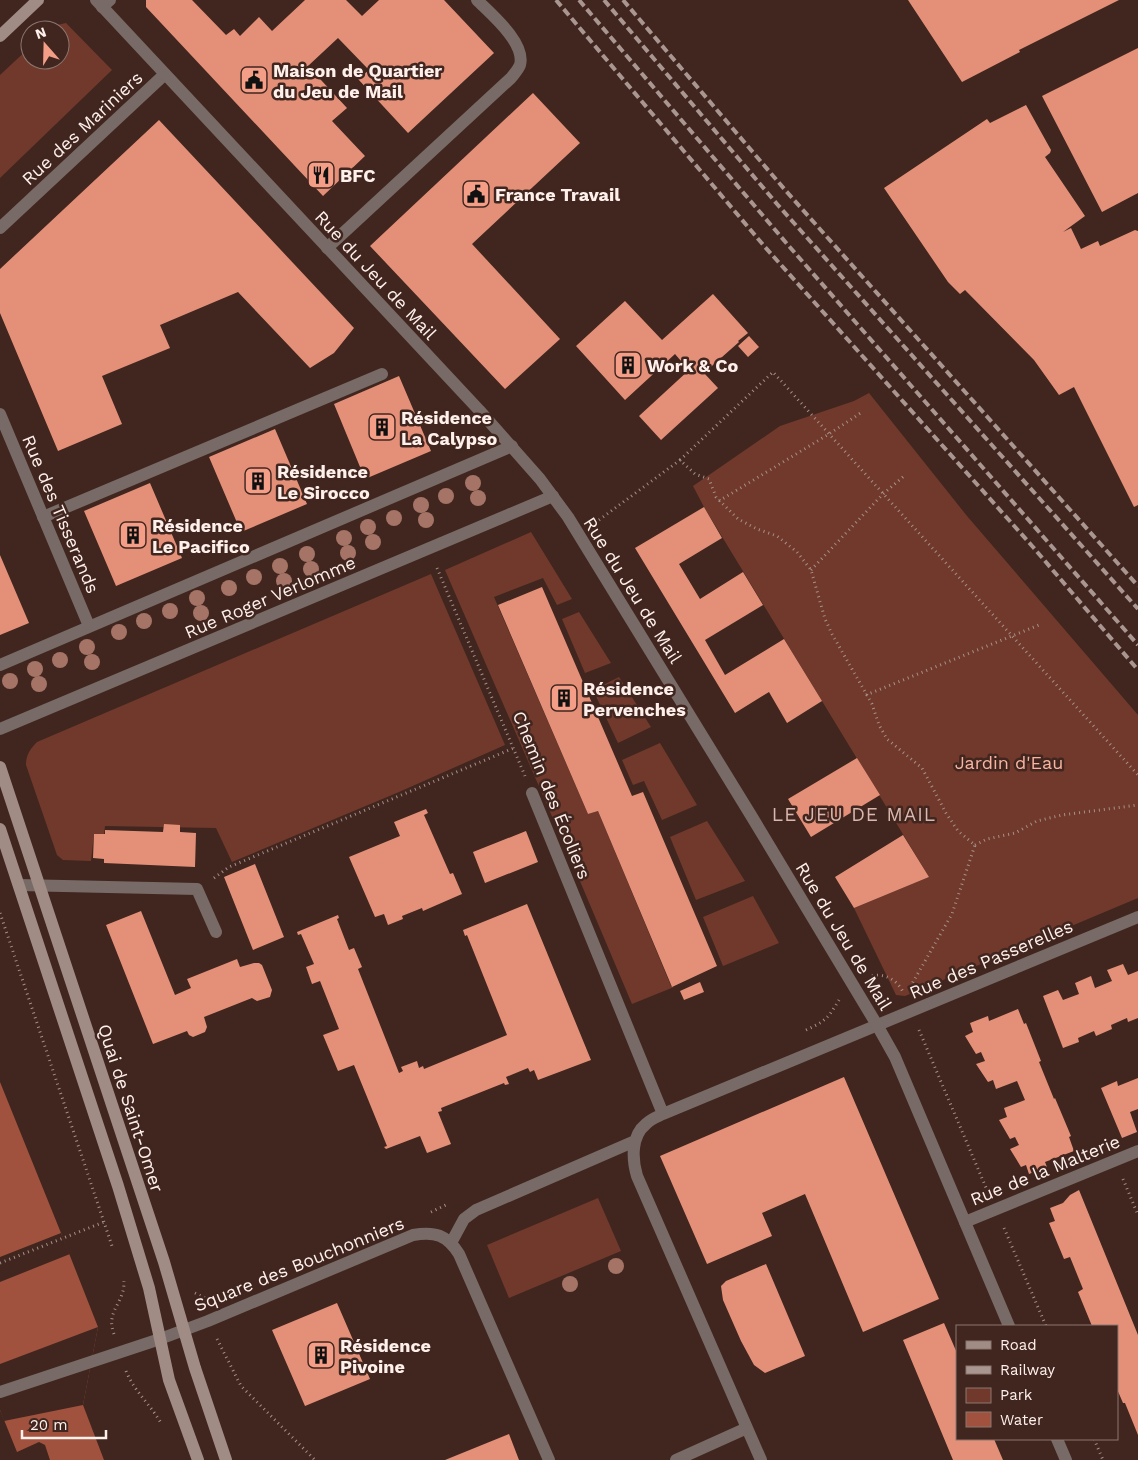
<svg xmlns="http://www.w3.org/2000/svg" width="1138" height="1460" font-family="'Work Sans',sans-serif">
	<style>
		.green { fill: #71392b }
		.water { fill: #a0523e }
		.pier { fill: #40261f }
		.building { fill: #e49079 }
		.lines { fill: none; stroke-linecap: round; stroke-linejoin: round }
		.path { stroke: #a5918b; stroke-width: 3; stroke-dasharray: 1 4; stroke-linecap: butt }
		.service { stroke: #786a66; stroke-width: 12 }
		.minor { stroke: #786a66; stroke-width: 12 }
		.tertiary { stroke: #786a66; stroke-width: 12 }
		.secondary { stroke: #a18b85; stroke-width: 12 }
		.rail { stroke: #aa9690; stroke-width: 4; stroke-dasharray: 8 4; stroke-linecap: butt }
		.tree { fill: #a57466 }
		.labels { text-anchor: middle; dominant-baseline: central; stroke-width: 5; stroke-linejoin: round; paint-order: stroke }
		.poi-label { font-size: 18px; font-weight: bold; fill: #fff0ec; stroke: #40261f; text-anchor: start }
		.street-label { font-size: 18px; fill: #fff0ec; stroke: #40261f }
		.park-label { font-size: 18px; fill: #f7b4a1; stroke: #40261f }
		.neighbourhood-label { font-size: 19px; letter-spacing: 1px; fill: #dab8af; stroke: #40261f }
	</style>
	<rect width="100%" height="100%" fill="#40261f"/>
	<path class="green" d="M66,23L112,70L0,178V75L30,47V60H60V30H49L57,25Z
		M869,393L967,516L1138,715V898L905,996L896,995L854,908L929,877L704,507L693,486L780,426L854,401Z
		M531,532L572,599L557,605L543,578L494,597L588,814L598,811L671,986L674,987L632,1004L574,867L445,570Z
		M431,574L505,745L399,792L232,862L216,828L105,826L104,834H94L91,861L63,860L57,855L26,765C26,755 30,749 37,742Z
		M579,612L611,663L585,673L562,619Z
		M619,677L651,727L618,743L593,690Z
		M660,743L697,805L662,820L644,781L633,785L622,760Z
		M707,821L745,881L696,900L670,837Z
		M753,896L779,943L723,966L703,917Z
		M598,1198L621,1251L509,1298L487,1245Z"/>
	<path class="water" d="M0,1082L61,1233L98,1327L83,1405L104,1460H50L45,1445L39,1442L17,1452L0,1410Z"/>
	<path class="pier" d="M61,1233L70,1254L0,1282V1257Z
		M98,1327L83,1405L4,1421L0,1410V1364Z"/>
	<path class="building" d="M146,0H192L226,35L234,29L240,36L259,17L272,31L305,0H346L362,16L379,0H444L494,53L408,133L358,79L369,70L338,38L308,66L347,108L332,121L365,156L323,196L146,7Z
		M908,0H1119L1019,50L1020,52L962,82Z
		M1138,48V193L1102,212L1042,96Z
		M533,93L580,143L472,244L560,339L505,389L370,246Z
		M1026,105L1051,150L1050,153L1045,157L1085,216L1063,232L1071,228L1081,249L1098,241L1100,246L1135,230L1138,231V505L1134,507L1074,387L1059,395L1034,360L965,290L960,294L948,282L884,188L987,119L990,123Z
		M159,120L354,328L334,353L310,368L238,292L160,325L170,348L102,376L122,424L58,451L0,313V269Z
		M713,294L748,333L738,341L739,342L704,373L718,388L661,440L639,416L689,370L681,361L675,354L625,400L576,346L625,301L662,340Z
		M749,336L759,347L748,357L738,346Z
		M399,376L431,451L365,479L334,404Z
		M275,429L307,504L241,532L209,457Z
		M150,483L182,558L116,586L84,511Z
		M704,507L722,538L679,564L700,599L743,572L763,605L705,640L725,675L784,639L822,701L787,723L769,692L735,713L635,548Z
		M0,555L29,623L0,635Z
		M542,587L632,796L643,792L717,966L672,987L598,811L588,814L498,605Z
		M857,758L880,795L811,837L788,799Z
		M426,809L428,813L424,815L450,874L453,873L462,894L423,911L422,908L402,916L403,919L388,925L384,914L375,917L349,857L400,836L394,822Z
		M164,824L180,825V832L196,833L195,867L104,863V859L93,858L94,834H105V830L163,832Z
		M526,831L538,862L485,883L473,852Z
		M903,835L929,877L854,908L835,877Z
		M255,864L284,937L253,950L224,877Z
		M527,904L591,1060L538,1080L534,1070L530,1072L528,1068L506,1077L509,1084L505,1085L504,1083L441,1108L442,1111L438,1112L451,1144L427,1153L420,1136L386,1149L384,1147L387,1146L354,1065L338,1071L323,1035L339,1029L320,981L312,984L306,967L314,964L301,934L298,935L297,932L338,915L339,918L337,919L349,950L354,948L362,967L358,969L399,1073L403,1071L401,1067L417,1061L419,1068L423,1066L424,1069L507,1035L467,935L465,936L463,930Z
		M141,911L175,995L191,988L187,979L237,959L240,967L254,963H259L262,965L272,990L270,997L257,1001L252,998L204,1017L207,1027L205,1032L193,1037L189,1035L187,1031L153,1044L106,925Z
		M1123,964L1128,975L1138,971V1018L1128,1022L1127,1018L1111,1025L1112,1029L1096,1036L1094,1031L1078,1038L1079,1042L1063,1048L1043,996L1058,990L1063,1000L1079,994L1075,983L1091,976L1095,988L1112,981L1107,970Z
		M700,982L704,992L684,1000L680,991Z
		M1018,1009L1024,1024L1026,1023L1041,1061L1039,1062L1054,1099L1055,1098L1071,1136L1069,1137L1074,1151L1045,1162L1047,1167L1029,1174L1026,1165L1021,1167L1010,1149L1019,1145L1015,1137L1010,1139L999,1120L1007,1117L1004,1108L1025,1100L1017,1081L996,1089L993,1080L988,1082L976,1064L985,1061L981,1052L976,1054L965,1036L973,1032L970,1023L988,1016L989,1021Z
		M844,1077L939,1299L863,1332L805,1194L762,1213L772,1236L707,1264L660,1156Z
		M1138,1078V1109L1130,1112L1137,1132L1122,1138L1101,1088L1117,1081L1118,1086Z
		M1079,1190L1138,1335V1435L1125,1403H1123L1117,1389V1326H1092L1078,1292L1083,1289L1070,1257L1064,1259L1049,1223L1055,1221L1050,1208L1063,1203L1070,1195Z
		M766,1264L805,1356L765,1373L754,1365L741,1341L723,1300L721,1286L726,1281Z
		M337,1303L370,1379L305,1406L272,1330Z
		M944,1323L957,1353V1439H994L1003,1460H953L903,1340Z
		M509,1434L519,1460H445Z"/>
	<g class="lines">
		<path class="path" d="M680,460L773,372L1138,775
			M719,501L829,434L862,412
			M595,523L680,460L695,474L709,479L716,497L738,519L757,529L777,536L797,552L811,570L825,619L832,634L872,704L879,725L887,739L922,768L946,813L958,831L975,845L952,914L909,989
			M437,568L525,776
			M811,570L883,494L904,476
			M866,695L1039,625
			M975,845L987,839L1015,833L1037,821L1062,815L1138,805
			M214,878L229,867L514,748
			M0,913L112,1246
			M872,976C885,973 897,980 903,992
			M806,1030C826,1021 828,1018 839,1000
			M919,1030L987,1190
			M1123,1179L1138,1215
			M431,1212L448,1204
			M1004,1228L1046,1326
			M0,1263L104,1222
			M195,1293L207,1299
			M114,1334C105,1311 125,1303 124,1281
			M217,1339L241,1386L315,1460
			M126,1371C134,1391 150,1404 161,1423
			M1094,1439L1103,1460"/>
		<path class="service" d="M43,517L382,374"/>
		<path class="minor" d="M102,7L110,0
			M0,228L165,74
			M327,248L511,78C514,74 518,70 520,65C526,43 491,14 477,0
			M0,414L89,626
			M0,665L512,446
			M0,729L553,496
			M532,793L663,1114
			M19,885L197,889L216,932
			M965,1222L1138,1151
			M451,1243L464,1219L476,1210L635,1141
			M160,1339L208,1321L413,1235C435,1231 447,1235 459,1254L549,1460
			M676,1460L747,1428
			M761,1460L637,1176C632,1159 631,1136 646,1124C651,1119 657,1117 663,1114L1138,917"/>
		<path class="tertiary" d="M96,0L479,410L540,479L568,517L752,817L877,1025L895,1057L1009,1326
			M0,1392L160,1339
			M1057,1439L1066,1460"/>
		<path class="secondary" d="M0,36L38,0
			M0,767L164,1262L195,1368L226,1460
			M0,829L118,1186L149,1288L169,1380L198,1460"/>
		<path class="rail" d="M556,0L765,247L1033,547L1138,670
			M579,0L788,245L1138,645
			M604,0L777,204L1138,609
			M623,0L786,191L1138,586"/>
	</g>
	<g class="tree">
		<circle cx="473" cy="483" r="8"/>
		<circle cx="446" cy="496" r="8"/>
		<circle cx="478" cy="498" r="8"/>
		<circle cx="421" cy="505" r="8"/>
		<circle cx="394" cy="518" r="8"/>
		<circle cx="426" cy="520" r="8"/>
		<circle cx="368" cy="527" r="8"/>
		<circle cx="344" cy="538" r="8"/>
		<circle cx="373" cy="542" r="8"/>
		<circle cx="348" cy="553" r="8"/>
		<circle cx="307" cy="554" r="8"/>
		<circle cx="280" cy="566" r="8"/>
		<circle cx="311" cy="569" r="8"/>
		<circle cx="254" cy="577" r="8"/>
		<circle cx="284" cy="581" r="8"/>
		<circle cx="229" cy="588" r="8"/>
		<circle cx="197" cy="598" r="8"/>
		<circle cx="170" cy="611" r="8"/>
		<circle cx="201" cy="613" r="8"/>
		<circle cx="144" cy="621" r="8"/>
		<circle cx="119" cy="632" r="8"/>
		<circle cx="87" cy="647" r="8"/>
		<circle cx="60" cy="660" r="8"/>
		<circle cx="92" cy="662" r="8"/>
		<circle cx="35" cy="669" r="8"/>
		<circle cx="10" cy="681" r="8"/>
		<circle cx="39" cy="684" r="8"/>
		<circle cx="616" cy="1266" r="8"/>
		<circle cx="570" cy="1284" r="8"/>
	</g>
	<defs>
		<g id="civic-square" transform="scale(1.4375)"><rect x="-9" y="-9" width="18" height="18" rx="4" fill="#f49e87" stroke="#40261f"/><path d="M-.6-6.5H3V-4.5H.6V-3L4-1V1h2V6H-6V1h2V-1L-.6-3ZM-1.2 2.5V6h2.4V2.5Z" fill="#111"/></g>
		<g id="restaurant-square" transform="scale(1.4375)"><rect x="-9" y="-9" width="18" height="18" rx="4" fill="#f49e87" stroke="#40261f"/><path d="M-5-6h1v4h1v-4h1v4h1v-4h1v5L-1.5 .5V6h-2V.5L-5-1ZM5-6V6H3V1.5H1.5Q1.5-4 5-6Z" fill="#111"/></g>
		<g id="building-square" transform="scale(1.4375)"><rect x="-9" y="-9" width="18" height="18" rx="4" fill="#f49e87" stroke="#40261f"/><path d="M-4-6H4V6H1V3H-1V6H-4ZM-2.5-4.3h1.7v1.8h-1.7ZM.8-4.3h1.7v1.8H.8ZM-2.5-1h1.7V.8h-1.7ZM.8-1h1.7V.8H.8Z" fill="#111"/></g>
	</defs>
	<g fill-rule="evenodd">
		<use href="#civic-square" x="254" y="80"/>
		<use href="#restaurant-square" x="321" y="175"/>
		<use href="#civic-square" x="476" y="194"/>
		<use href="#building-square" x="628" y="365"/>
		<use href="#building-square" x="382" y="427"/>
		<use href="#building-square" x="258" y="481"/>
		<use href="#building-square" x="133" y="535"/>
		<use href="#building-square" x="564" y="698"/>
		<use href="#building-square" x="321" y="1355"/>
	</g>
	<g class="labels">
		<g class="poi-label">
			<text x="273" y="70">Maison de Quartier<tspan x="273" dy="21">du Jeu de Mail</tspan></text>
			<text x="340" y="175">BFC</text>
			<text x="495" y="194">France Travail</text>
			<text x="647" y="365">Work &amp; Co</text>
			<text x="401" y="417">Résidence<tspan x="401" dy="21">La Calypso</tspan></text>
			<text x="277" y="471">Résidence<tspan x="277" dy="21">Le Sirocco</tspan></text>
			<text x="152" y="525">Résidence<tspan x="152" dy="21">Le Pacifico</tspan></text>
			<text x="583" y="688">Résidence<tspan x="583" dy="21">Pervenches</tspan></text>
			<text x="340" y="1345">Résidence<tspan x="340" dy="21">Pivoine</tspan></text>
		</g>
		<g class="street-label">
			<text transform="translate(82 128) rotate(-43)">Rue des Mariniers</text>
			<text transform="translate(376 275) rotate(47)">Rue du Jeu de Mail</text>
			<text transform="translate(61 514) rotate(67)">Rue des Tisserands</text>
			<text transform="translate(633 590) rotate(58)">Rue du Jeu de Mail</text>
			<text transform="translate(270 597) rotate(-23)">Rue Roger Verlomme</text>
			<text transform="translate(552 795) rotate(68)">Chemin des Écoliers</text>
			<text transform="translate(844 936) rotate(59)">Rue du Jeu de Mail</text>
			<text transform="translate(991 959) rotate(-23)">Rue des Passerelles</text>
			<text transform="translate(131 1108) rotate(72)">Quai de Saint-Omer</text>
			<text transform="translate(1045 1170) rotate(-22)">Rue de la Malterie</text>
			<text transform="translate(299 1264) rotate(-22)">Square des Bouchonniers</text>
		</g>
		<g class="park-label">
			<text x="1009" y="762">Jardin d'Eau</text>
		</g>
		<g class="neighbourhood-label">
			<text x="854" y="814">LE JEU DE MAIL</text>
		</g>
	</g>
	<rect x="956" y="1325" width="162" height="115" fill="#40261f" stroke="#8c7771"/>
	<rect x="966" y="1341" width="25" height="8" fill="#a18b85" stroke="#8c7771"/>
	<text x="1000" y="1350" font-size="15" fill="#fff0ec">Road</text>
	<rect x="966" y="1366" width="25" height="8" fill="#aa9690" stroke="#8c7771"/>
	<text x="1000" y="1375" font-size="15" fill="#fff0ec">Railway</text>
	<rect x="966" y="1388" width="25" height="15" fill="#71392b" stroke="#8c7771"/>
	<text x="1000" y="1400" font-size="15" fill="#fff0ec">Park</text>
	<rect x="966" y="1412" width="25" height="15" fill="#a0523e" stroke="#8c7771"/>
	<text x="1000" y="1425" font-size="15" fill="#fff0ec">Water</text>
	<g transform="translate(45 45) rotate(340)"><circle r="24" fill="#40261f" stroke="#8c7771"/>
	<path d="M0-4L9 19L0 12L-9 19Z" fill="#f49e87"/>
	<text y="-8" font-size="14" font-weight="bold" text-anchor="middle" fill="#fff0ec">N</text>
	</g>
	<path d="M22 1430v8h84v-8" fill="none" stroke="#fff0ec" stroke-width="2.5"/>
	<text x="30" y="1430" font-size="15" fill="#fff0ec" stroke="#40261f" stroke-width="4" paint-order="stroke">20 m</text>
</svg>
